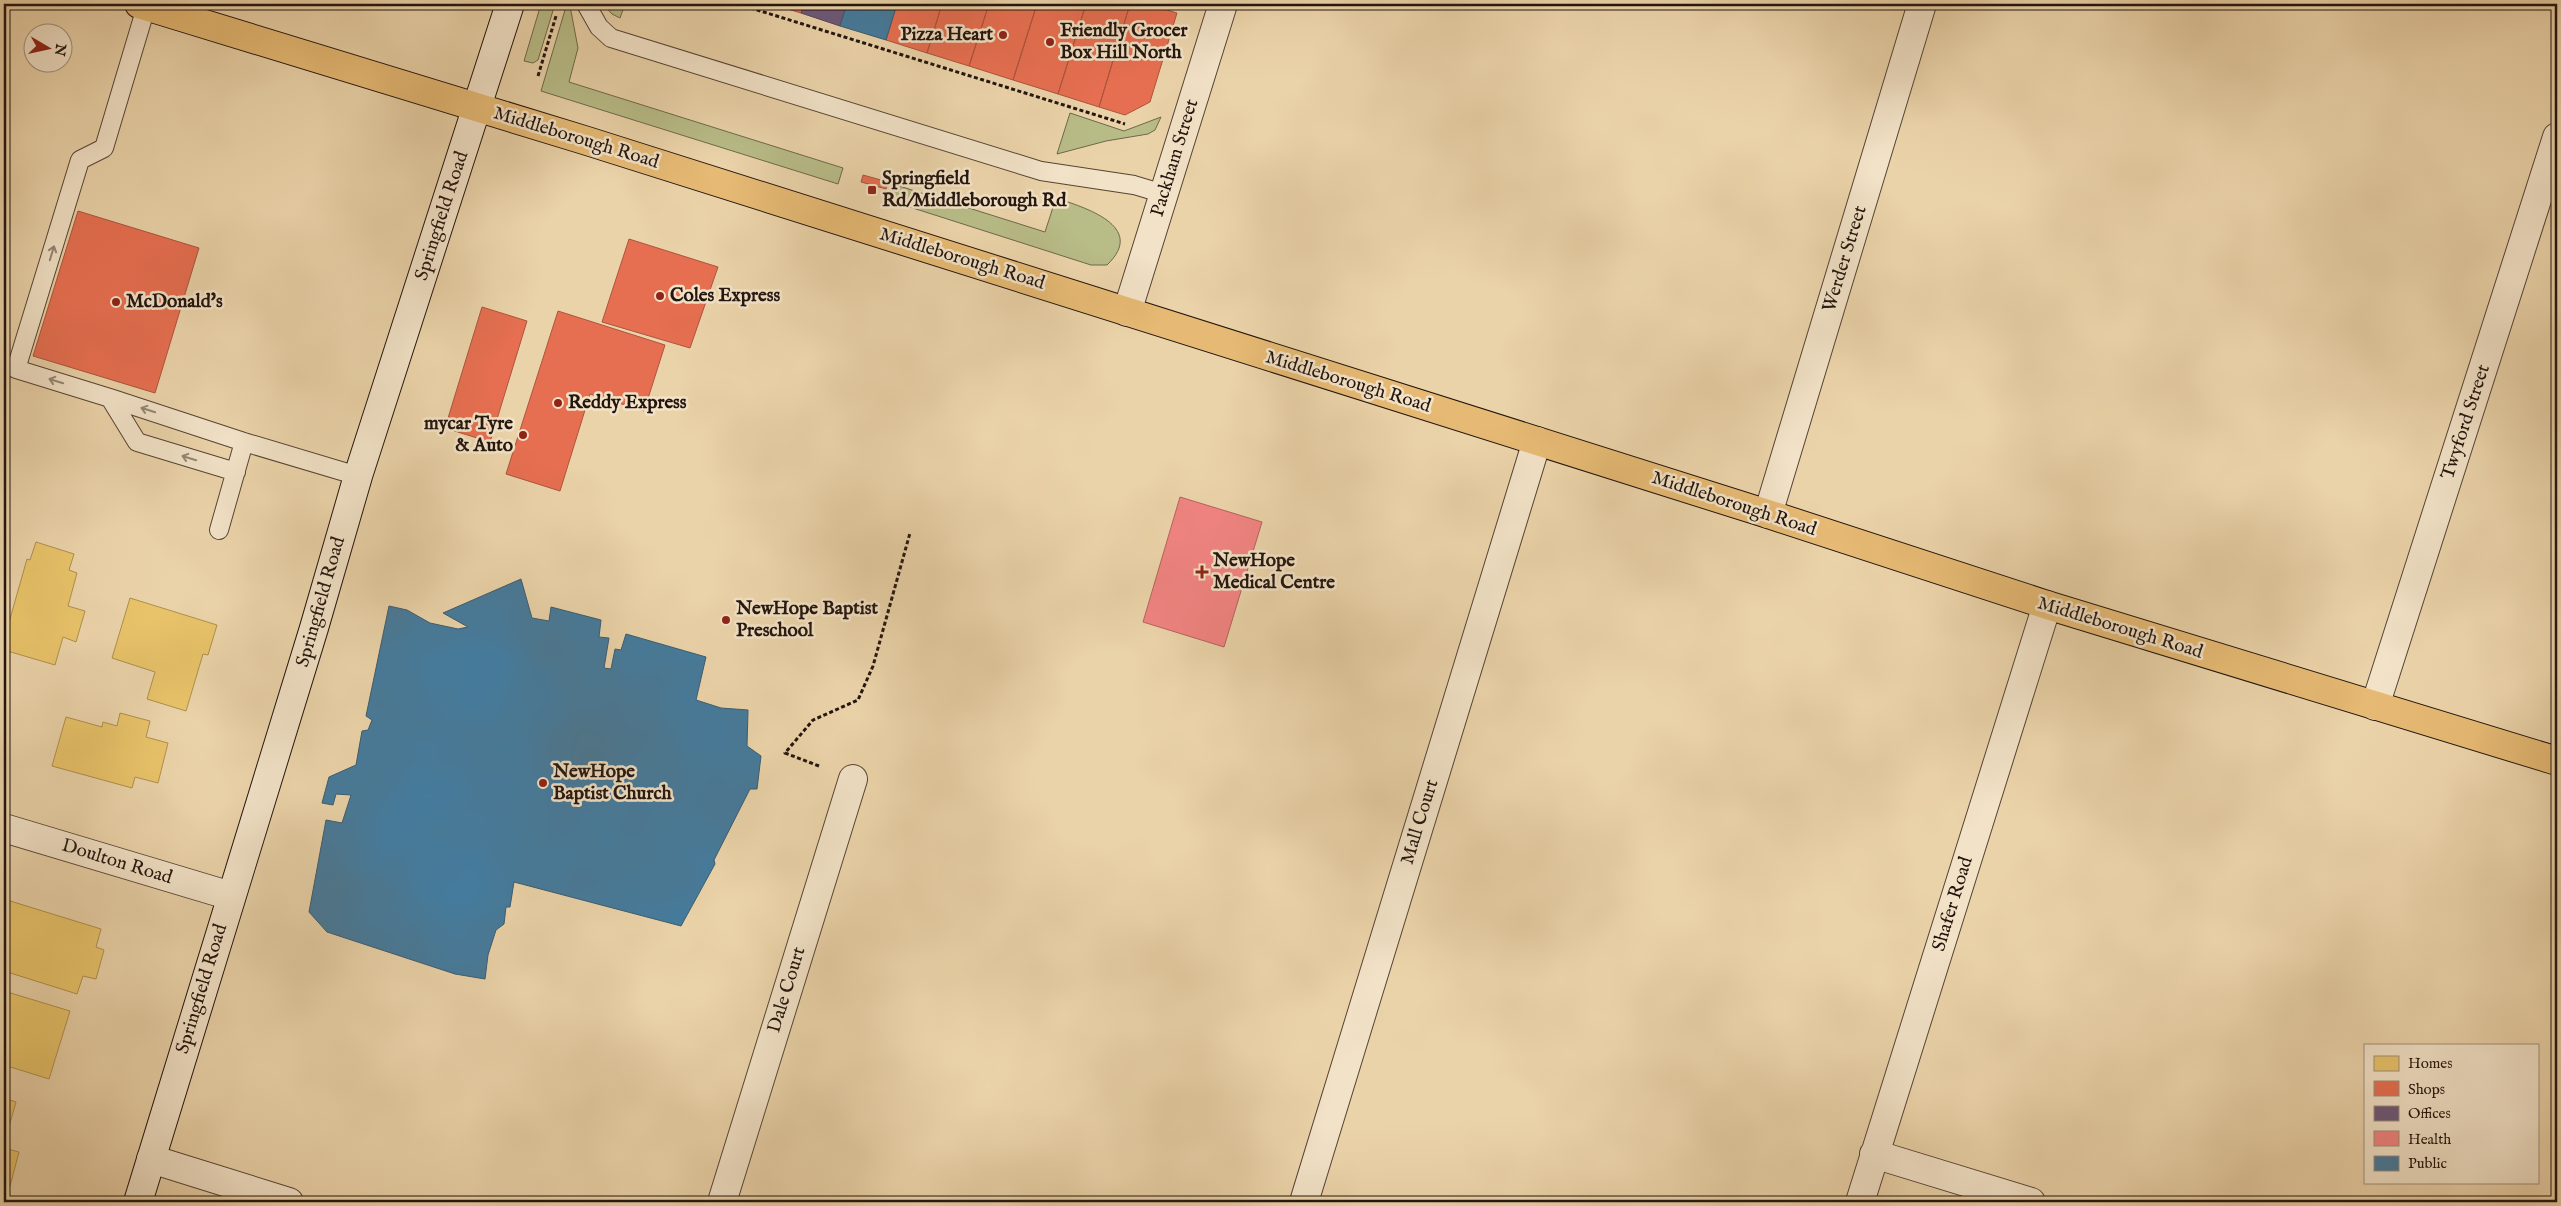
<svg xmlns="http://www.w3.org/2000/svg" width="2561" height="1206" font-family="'IM FELL English',serif">
	<style>
		.green { fill: #b8bc87; stroke: #6e684a }
		.homes { fill: #e9c46a; stroke: #ae904e }
		.shops { fill: #e76f51; stroke: #ac543d }
		.offices { fill: #6d597a; stroke: #57455a }
		.health { fill: #f28482; stroke: #b4635f }
		.public { fill: #457b9d; stroke: #3b5c72 }
		.lines { fill: none; stroke-linecap: round; stroke-linejoin: round }
		.lane-casing { stroke: #554435; stroke-width: 20 }
		.street-casing { stroke: #554435; stroke-width: 30 }
		.secondary-casing { stroke: #23150e; stroke-width: 30 }
		.primary-casing { stroke: #23150e; stroke-width: 30 }
		.path { stroke: #23150e; stroke-width: 3; stroke-dasharray: 4 2.5; stroke-linecap: butt }
		.lane { stroke: #f2e2c7; stroke-width: 18 }
		.street { stroke: #f2e2c7; stroke-width: 28 }
		.secondary { stroke: #f2e2c7; stroke-width: 28 }
		.primary { stroke: #e6ba74; stroke-width: 28 }
		.oneway { stroke: #958674 }
		.poi-dot { fill: #8f2418; stroke: #f2e2c7; stroke-width: 2 }
		.labels { text-anchor: middle; dominant-baseline: central; stroke-width: 5; stroke-linejoin: round; paint-order: stroke }
		.poi-label { font-size: 19px; font-weight: bold; fill: #23150e; stroke: #f2e2c7; text-anchor: start }
		.street-label { font-size: 19px; fill: #23150e; stroke: #f2e2c7 }
	</style>
	<rect width="100%" height="100%" fill="#ebd3a9"/>
	<filter id="stains"><feTurbulence type="fractalNoise" baseFrequency=".004" numOctaves="4"/><feColorMatrix values="0 0 0 0 .2 0 0 0 0 .09 0 0 0 0 .02 0 0 0 .5 -.17"/></filter>
	<radialGradient id="worn" r=".72"><stop offset=".6" stop-color="#630" stop-opacity="0"/><stop offset="1" stop-color="#630" stop-opacity=".3"/></radialGradient>
	<path class="green" d="M541,4H555L538,60L533,63L524,61Z
		M603,4H625L620,18L612,14Z
		M570,6L578,48L569,82L843,168L838,184L541,91L565,10Z
		M1070,113L1124,131L1161,117L1155,130L1148,134L1106,141L1057,154Z
		M896,185L1045,232L1056,198C1083,207 1148,226 1107,265H1091L891,201Z"/>
	<path class="homes" d="M36,542L74,554L69,570L77,573L68,606L85,611L76,642L63,637L55,665L4,650V640L27,559L30,560Z
		M130,598L217,625L208,655L203,654L186,711L147,699L155,672L112,658Z
		M120,713L150,721L146,737L168,743L158,783L135,777L132,788L52,766L66,717L102,727L103,722L117,726Z
		M7,900L101,929L96,947L104,950L96,979L83,976L77,994L4,971V911Z
		M4,991L70,1011L49,1079L4,1065Z
		M4,1098L16,1102L4,1144Z
		M4,1148L19,1152L10,1186L4,1185Z"/>
	<path class="shops" d="M771,4H804L801,13Z
		M897,4H942L927,53L886,40Z
		M942,4H989L969,66L927,53Z
		M989,4H1037L1013,80L969,66Z
		M1037,4H1086L1058,94L1013,80Z
		M1086,4H1130L1099,107L1058,94Z
		M1130,4H1147L1177,13L1150,102L1125,115L1099,107Z
		M863,175L888,182L886,189L861,182Z
		M78,211L199,248L155,393L33,356Z
		M629,239L718,267L690,348L602,322Z
		M482,307L527,321L490,442L445,428Z
		M558,311L665,345L644,411L590,394L560,491L506,474Z"/>
	<path class="offices" d="M804,4H847L840,26L801,13Z"/>
	<path class="health" d="M1180,497L1262,522L1224,647L1143,622Z"/>
	<path class="public" d="M847,4H897L886,40L840,26Z
		M521,579L532,618L549,621L551,607L601,620L599,637L609,638L604,668L611,669L615,649L621,650L626,634L706,657L696,700L721,708L748,710L747,746L761,756L757,789H750L714,860L715,864L681,926L514,882L510,907H506L504,924L496,930L488,955L485,979L455,974L327,932L309,912L326,820L342,823L351,795L336,794L333,805L322,803L329,777L356,765L362,731L368,730L372,720L366,716L389,606L407,610L430,623L458,629L468,627L443,613Z"/>
	<g class="lines">
		<g class="lane-casing">
			<path id="lane" d="M147,4L104,148L80,160L16,369L110,398L137,442L236,472
				M586,4L599,27L611,38L1041,171L1134,185L1164,194
				M110,398L244,442L358,476
				M219,530L244,442"/>
		</g>
		<g class="street-casing">
			<path id="street" d="M1127,312L1223,4
				M1768,514L1922,4
				M2375,706L2557,137
				M4,828L231,896
				M1874,1154L2031,1202
				M151,1159L289,1202
				M722,1202L853,779
				M1304,1202L1537,441
				M1860,1202L2047,605"/>
		</g>
		<g class="secondary-casing">
			<path id="secondary" d="M138,1202L314,628L358,476L510,4"/>
		</g>
		<g class="primary-casing">
			<path id="primary" d="M139,4L584,140L1768,514L2047,605L2557,761"/>
		</g>
		<path class="path" d="M738,4L1125,124
			M538,76L556,16
			M819,766L785,753L813,720L858,700L873,666L910,533"/>
		<use href="#lane" class="lane"/>
		<use href="#street" class="street"/>
		<use href="#secondary" class="secondary"/>
		<use href="#primary" class="primary"/>
	</g>
	<defs><path id="oneway-shaft" d="M-6 0H5M1.5-3L5.5 0L1.5 3" fill="none" stroke-width="1.6" stroke-linecap="round" stroke-linejoin="round" transform="scale(1.25)"/></defs>
	<g class="oneway">
		<use href="#oneway-shaft" transform="translate(52 253) rotate(-73)"/>
		<use href="#oneway-shaft" transform="translate(56 381) rotate(-163)"/>
		<use href="#oneway-shaft" transform="translate(148 410) rotate(-162)"/>
		<use href="#oneway-shaft" transform="translate(189 458) rotate(-163)"/>
	</g>
	<g class="poi-dot">
		<circle cx="1003" cy="35" r="5"/>
		<circle cx="1050" cy="42" r="5"/>
		<rect x="867" y="185" width="10" height="10" rx="2.5"/>
		<circle cx="660" cy="296" r="5"/>
		<circle cx="116" cy="302" r="5"/>
		<circle cx="558" cy="403" r="5"/>
		<circle cx="523" cy="435" r="5"/>
		<path d="M1199.5 564.5h5v5h5v5h-5v5h-5v-5h-5v-5h5z"/>
		<circle cx="726" cy="620" r="5"/>
		<circle cx="543" cy="783" r="5"/>
	</g>
	<g class="labels">
		<g class="poi-label">
			<text x="1060" y="31">Friendly Grocer<tspan x="1060" dy="22">Box Hill North</tspan></text>
			<text x="993" y="35" text-anchor="end">Pizza Heart</text>
			<text x="882" y="179">Springfield<tspan x="882" dy="22">Rd/Middleborough Rd</tspan></text>
			<text x="670" y="296">Coles Express</text>
			<text x="126" y="302">McDonald's</text>
			<text x="568" y="403">Reddy Express</text>
			<text x="513" y="424" text-anchor="end">mycar Tyre<tspan x="513" dy="22">&amp; Auto</tspan></text>
			<text x="1213" y="561">NewHope<tspan x="1213" dy="22">Medical Centre</tspan></text>
			<text x="736" y="609">NewHope Baptist<tspan x="736" dy="22">Preschool</tspan></text>
			<text x="553" y="772">NewHope<tspan x="553" dy="22">Baptist Church</tspan></text>
		</g>
		<g class="street-label">
			<text transform="translate(576 138) rotate(17)">Middleborough Road</text>
			<text transform="translate(1175 158) rotate(-73)">Packham Street</text>
			<text transform="translate(442 216) rotate(-72)">Springfield Road</text>
			<text transform="translate(962 259) rotate(17)">Middleborough Road</text>
			<text transform="translate(1845 259) rotate(-73)">Werder Street</text>
			<text transform="translate(1348 382) rotate(17)">Middleborough Road</text>
			<text transform="translate(2466 422) rotate(-72)">Twyford Street</text>
			<text transform="translate(1734 504) rotate(18)">Middleborough Road</text>
			<text transform="translate(321 602) rotate(-74)">Springfield Road</text>
			<text transform="translate(2120 628) rotate(17)">Middleborough Road</text>
			<text transform="translate(1420 822) rotate(-73)">Mall Court</text>
			<text transform="translate(117 862) rotate(17)">Doulton Road</text>
			<text transform="translate(1953 904) rotate(-73)">Shafer Road</text>
			<text transform="translate(202 989) rotate(-73)">Springfield Road</text>
			<text transform="translate(787 990) rotate(-73)">Dale Court</text>
		</g>
	</g>
	<rect width="2561" height="1206" fill="none" stroke="#ebd3a9" stroke-width="20"/>
	<rect x="5" y="5" width="2551" height="1196" fill="none" stroke="#23150e" stroke-width="2.5"/>
	<rect x="10" y="10" width="2541" height="1186" fill="none" stroke="#23150e"/>
	<rect x="2364" y="1044" width="175" height="140" fill="#f2e2c7" stroke="#9f907d"/>
	<rect x="2374" y="1056" width="25" height="15" fill="#e9c46a" stroke="#9f907d"/>
	<text x="2408" y="1068" font-size="15" fill="#23150e">Homes</text>
	<rect x="2374" y="1081" width="25" height="15" fill="#e76f51" stroke="#9f907d"/>
	<text x="2408" y="1094" font-size="15" fill="#23150e">Shops</text>
	<rect x="2374" y="1106" width="25" height="15" fill="#6d597a" stroke="#9f907d"/>
	<text x="2408" y="1118" font-size="15" fill="#23150e">Offices</text>
	<rect x="2374" y="1131" width="25" height="15" fill="#f28482" stroke="#9f907d"/>
	<text x="2408" y="1144" font-size="15" fill="#23150e">Health</text>
	<rect x="2374" y="1156" width="25" height="15" fill="#457b9d" stroke="#9f907d"/>
	<text x="2408" y="1168" font-size="15" fill="#23150e">Public</text>
	<g transform="translate(48 48) rotate(99)"><circle r="24" fill="#f2e2c7" stroke="#9f907d"/>
	<path d="M0-4L9 19L0 12L-9 19Z" fill="#8f2418"/>
	<text y="-8" font-size="14" font-weight="bold" text-anchor="middle" fill="#23150e">N</text>
	</g>
	<rect width="100%" height="100%" filter="url(#stains)"/>
	<rect width="100%" height="100%" fill="url(#worn)"/>
</svg>
